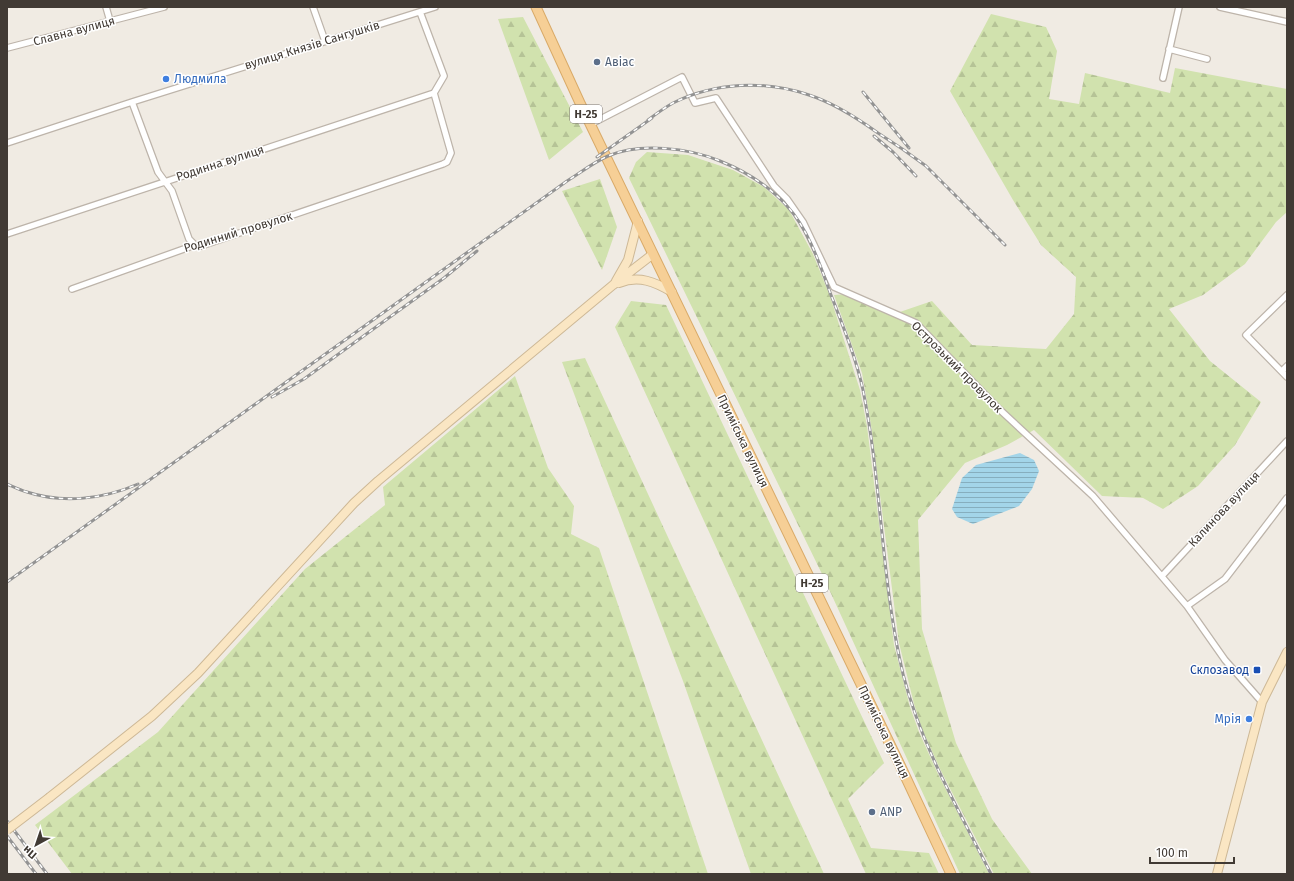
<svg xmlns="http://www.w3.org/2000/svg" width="1294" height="881" font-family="'Fira Sans',sans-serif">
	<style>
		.forest { fill: url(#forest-firs) }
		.water { fill: url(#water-rules) }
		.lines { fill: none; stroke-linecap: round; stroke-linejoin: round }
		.street-casing { stroke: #bdb4aa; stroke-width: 8 }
		.secondary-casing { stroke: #cdb896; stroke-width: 10 }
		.primary-casing { stroke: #d9aa68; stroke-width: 11 }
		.street { stroke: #fff; stroke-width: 5.5 }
		.secondary { stroke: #fae6c3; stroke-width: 8 }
		.primary { stroke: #f6cf96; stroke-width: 9 }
		.rail-casing { stroke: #939393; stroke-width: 3 }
		.rail { stroke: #fff; stroke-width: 1.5; stroke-dasharray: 4.5; stroke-linecap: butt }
		.secondary-bridge-casing { stroke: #cdb896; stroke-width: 10; stroke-linecap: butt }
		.secondary-bridge { stroke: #fae6c3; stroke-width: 8 }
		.service-dot { fill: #5c6f8a; stroke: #fff; stroke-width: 1.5 }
		.shop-dot { fill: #3f7fe0; stroke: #fff; stroke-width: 1.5 }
		.transit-dot { fill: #1a4fb4; stroke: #fff; stroke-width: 1.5 }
		.labels { text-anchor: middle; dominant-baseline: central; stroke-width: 3; stroke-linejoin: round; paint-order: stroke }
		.shield { fill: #fff; stroke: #7a7571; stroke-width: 1 }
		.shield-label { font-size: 11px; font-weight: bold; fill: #413a34 }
		.street-label { font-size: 12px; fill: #413a34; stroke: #fff }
		.service-label { font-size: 12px; fill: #4e5e75; stroke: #fff; text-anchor: start }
		.shop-label { font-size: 12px; fill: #366cbe; stroke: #fff; text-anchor: start }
		.transit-label { font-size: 12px; fill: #164399; stroke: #fff; text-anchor: end }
	</style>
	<defs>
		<pattern id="forest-firs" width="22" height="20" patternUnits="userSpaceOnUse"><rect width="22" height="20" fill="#d1e2ae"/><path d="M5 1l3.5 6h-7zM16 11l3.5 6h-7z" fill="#b5c396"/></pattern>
		<pattern id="water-rules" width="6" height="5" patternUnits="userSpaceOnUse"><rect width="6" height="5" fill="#a3d5e9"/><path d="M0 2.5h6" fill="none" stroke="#86aebe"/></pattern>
	</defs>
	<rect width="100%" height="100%" fill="#f0ebe3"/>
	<path class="forest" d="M991,14L1046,27L1057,51L1049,99L1079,104L1085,73L1170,93L1175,68L1287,89V212L1276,222L1245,264L1203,295L1169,309L1210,361L1261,402L1235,445L1198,486L1163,509L1143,498L1102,496L1034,430L1007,445L965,463L918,520L922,629L956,743L992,819L1032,874H994L941,771L922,729L914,704L899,643L871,425L862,373L834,295L846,294L891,315L932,301L972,345L1046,349L1074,314L1076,277L1041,245L1013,200L950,91Z
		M523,17L583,132L549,160L498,19Z
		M647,152L688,155L733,170L764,187L789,210L813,254L830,296L860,390L867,426L894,645L910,707L919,732L938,774L989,874H960L822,574L629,178L636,162Z
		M600,179L617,227L602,270L562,191Z
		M631,301L666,305L884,763L848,799L871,848L929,853L939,874H866L615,327Z
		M585,358L824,874H751L683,681L562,362Z
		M515,376L548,468L574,506L571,534L599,548L708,874H72L35,825L158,732L305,569L385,505L383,487Z"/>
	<path class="water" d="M1020,453L1034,460L1039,471L1032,489L1019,506L973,524L957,517L952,509L962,478L976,465Z"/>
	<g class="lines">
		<g class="street-casing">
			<path id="street" d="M106,7L110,21
				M313,7L325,41
				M1220,7L1287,22
				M7,48L164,7
				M1169,49L1207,59
				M1163,78L1179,7
				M132,102L158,172L172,191L189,239L195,245
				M591,124L682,77L695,103L716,98L774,186L787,199L803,222L834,287L916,323L998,408L1093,496L1187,606L1225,660L1262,702
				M7,143L132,102L435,7
				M7,234L434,93
				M72,289L195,245L201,246L443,164L447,162L451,153L434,93L444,76L420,12
				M1287,295L1246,335L1287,377
				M1282,371L1287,366
				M1162,576L1287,441
				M1187,606L1225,579L1287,498"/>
		</g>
		<g class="secondary-casing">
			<path id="secondary" d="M616,281L628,260L638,221
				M619,283C639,275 655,282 672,292
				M50,797L152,716L198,673L354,503L378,481L613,285L653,254
				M1217,874L1262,702L1287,652"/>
		</g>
		<g class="primary-casing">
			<path id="primary" d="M536,7L580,103L900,765L951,874"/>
		</g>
		<use href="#street" class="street"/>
		<use href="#secondary" class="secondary"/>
		<use href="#primary" class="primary"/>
		<g class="rail-casing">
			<path id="rail" d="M863,92L909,148
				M648,120C656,114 664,108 673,103C715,82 765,80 809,95C834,103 857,118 878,133C894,143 910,154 926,166L1005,245
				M874,136L893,152L916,176
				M597,157L652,118
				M272,397L304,379L322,366L444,278L477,251
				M7,484C14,487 20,490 27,492C63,504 104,499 138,484
				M7,582L567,181C580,173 594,162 608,156C640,142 689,148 720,161C745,171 769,186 787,206C809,230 820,265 831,295C843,326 856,358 863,390C882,484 881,581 903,674C921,745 958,809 991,874
				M7,821L47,874
				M7,836L36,874"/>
		</g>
		<use href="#rail" class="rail"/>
		<g class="secondary-bridge-casing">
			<path id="secondary-bridge" d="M7,830L50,797"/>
		</g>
		<use href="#secondary-bridge" class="secondary-bridge"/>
	</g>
	<g class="service-dot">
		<circle cx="597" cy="62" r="4"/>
		<circle cx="872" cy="812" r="4"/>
	</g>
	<g class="shop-dot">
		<circle cx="166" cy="79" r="4"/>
		<circle cx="1249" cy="719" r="4"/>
	</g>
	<rect class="transit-dot" x="1253" y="666" width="8" height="8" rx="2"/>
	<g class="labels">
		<g class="shield">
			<rect x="570" y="105" width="32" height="18" rx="3"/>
			<rect x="796" y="574" width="32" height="18" rx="3"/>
		</g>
		<g class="shield-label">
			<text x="586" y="114">Н-25</text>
			<text x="812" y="583">Н-25</text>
		</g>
		<g class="street-label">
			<text transform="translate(74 31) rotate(-15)">Славна вулиця</text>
			<text transform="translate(312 45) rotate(-17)">вулиця Князів Сангушків</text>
			<text transform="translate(220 163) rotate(-18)">Родинна вулиця</text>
			<text transform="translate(238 232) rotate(-17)">Родинний провулок</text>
			<text transform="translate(957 367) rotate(45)">Острозький провулок</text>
			<text transform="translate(743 441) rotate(64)">Приміська вулиця</text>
			<text transform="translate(1224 509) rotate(-47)">Калинова вулиця</text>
			<text transform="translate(884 732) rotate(64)">Приміська вулиця</text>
		</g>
		<g class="service-label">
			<text x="605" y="62">Авіас</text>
			<text x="880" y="812">ANP</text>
		</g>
		<g class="shop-label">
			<text x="174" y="79">Людмила</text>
			<text x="1241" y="719" text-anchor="end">Мрія</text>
		</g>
		<g class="transit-label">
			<text x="1249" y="670">Склозавод</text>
		</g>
	</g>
	<rect width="1294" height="881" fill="none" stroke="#413a34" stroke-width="16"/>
	<g transform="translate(36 845) rotate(220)" stroke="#ffffff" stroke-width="3" paint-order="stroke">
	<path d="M0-3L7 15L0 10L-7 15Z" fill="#413a34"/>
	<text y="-6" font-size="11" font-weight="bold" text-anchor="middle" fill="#413a34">Пн</text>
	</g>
	<path d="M1150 857v6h84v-6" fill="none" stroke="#413a34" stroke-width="2"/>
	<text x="1156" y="857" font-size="12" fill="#413a34" stroke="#ffffff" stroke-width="3" paint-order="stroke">100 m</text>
</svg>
